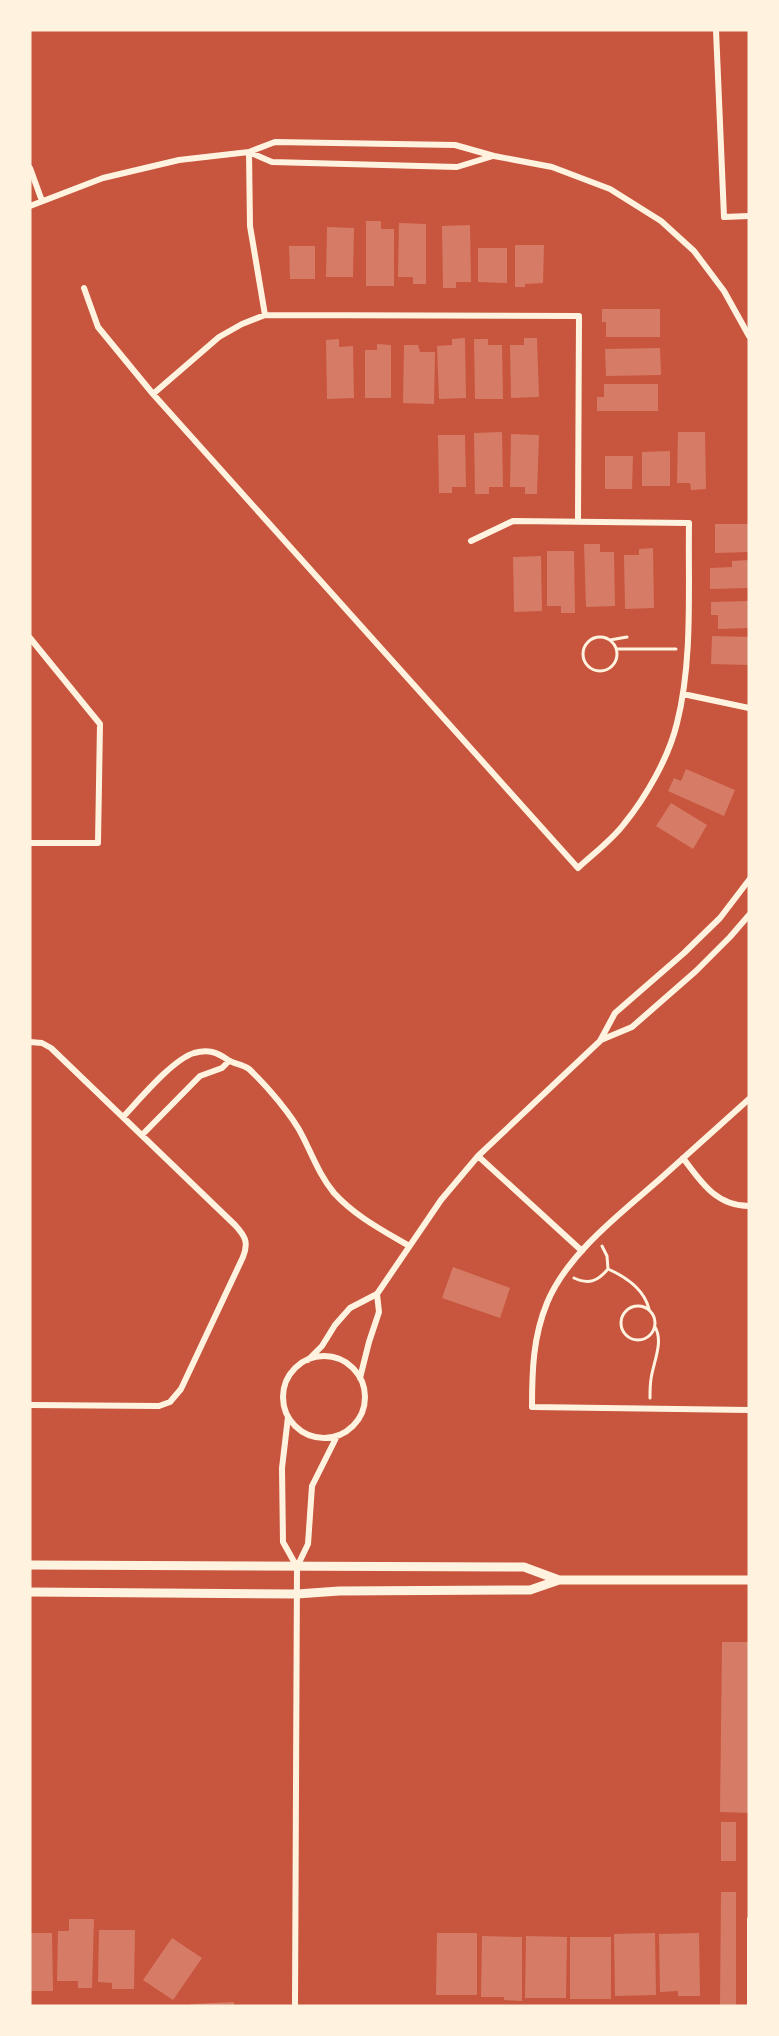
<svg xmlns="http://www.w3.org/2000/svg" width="779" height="2036" font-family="'Alegreya Sans',sans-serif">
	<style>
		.building { fill: #d67c66 }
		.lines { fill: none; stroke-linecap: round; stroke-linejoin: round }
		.path { stroke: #fff3e0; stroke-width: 3 }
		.service { stroke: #fff3e0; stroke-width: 4 }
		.minor { stroke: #fff3e0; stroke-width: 6 }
		.secondary { stroke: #fff3e0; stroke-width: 9 }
	</style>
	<rect width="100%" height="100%" fill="#c8553d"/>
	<path class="building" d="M366,221H381V229H394V286H366Z
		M399,223L426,224V284H413V277H398Z
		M470,225L471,282H456V288H443L442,226Z
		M327,227L354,228L353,277H326Z
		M515,245H544L543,283L525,284V287H515Z
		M289,246H315V279H290Z
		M478,248H507V283L478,282Z
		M602,309H660V337H606V322H602Z
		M465,338L466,398L439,399L437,346L452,345V339Z
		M524,338H537L539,397L511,398L510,345H524Z
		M339,339V347L353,346L354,398L327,399L326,340Z
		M474,339H488V345H502L503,399H475Z
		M377,344L391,345V398H365V350H377Z
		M404,345H418L420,352H435L434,404L403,403Z
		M660,348L661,375L606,376L605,349Z
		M604,384H658V411H597V397H604Z
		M502,432L503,487H489V494H475L474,433Z
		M678,432H705L706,489L691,490L690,483H677Z
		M511,434L539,435L537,494H525V487H510Z
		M438,435H465L466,487H452V493H439Z
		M670,451V486H642V452Z
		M605,456H633L632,489H605Z
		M715,524H749V552L715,553Z
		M584,544H600V552H614L615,606L586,607Z
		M653,548L654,608L625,609L624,555H639V549Z
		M547,551H574L575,613H561V606H547Z
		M541,556L542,611L514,612L513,557Z
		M749,560V588L710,589V568L732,567V561Z
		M749,601V628L718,629V615H711V602Z
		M712,636L749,637V665L711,664Z
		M686,769L735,790L724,816L668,791L674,778L681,781Z
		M671,803L707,825L693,849L656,826Z
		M453,1267L510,1288L500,1318L442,1298Z
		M722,1642H749V1813L720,1812Z
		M721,1822H736V1861H721Z
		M721,1892H736V2006H720Z
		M69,1919H94L92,1988H78V1981H57L58,1931H69Z
		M99,1930H135L134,1989H112V1983L98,1982Z
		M30,1933H52L53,1991H31Z
		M437,1933H477V1995H436Z
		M655,1933L656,1995L615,1996L614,1934Z
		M699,1933L700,1996H678V1991L660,1992L659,1934Z
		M482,1936L522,1937V2001L504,2000V1997H481Z
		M526,1936L567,1937L566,1998H525Z
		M570,1937H611V1999H570Z
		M172,1938L202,1958L173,2000L143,1980Z
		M234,2002V2006H191V2004Z"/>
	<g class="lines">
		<path class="path" d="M583 654a17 17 0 1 1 34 0a17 17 0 1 1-34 0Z
			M610,640L627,637
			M617,649H676
			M602,1246L607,1256L608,1269C626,1277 644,1289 649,1309
			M574,1278C589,1285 598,1281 608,1269
			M621 1323a17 17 0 1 1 34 0a17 17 0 1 1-34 0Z
			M650,1398C650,1392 650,1385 651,1379C653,1363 664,1342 655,1327"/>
		<path class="service" d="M749,2006V1919"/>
		<path class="minor" d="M716,30L724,217L749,216
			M249,152L272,162L457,167L493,156
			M249,152L250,226L265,315
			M30,168L42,201
			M30,206L103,178L179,160L249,152L275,142L455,145L494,156L552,167L610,189L661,221L694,251L724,291L749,336
			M84,288L98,327L153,394L578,868C593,854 612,840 624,824C646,797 669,757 677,723C693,660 688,588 689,523L513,521L471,541
			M153,394L219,337L242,324L265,315L579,316L578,521
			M30,638L100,724L98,843H30
			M683,694L749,708
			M601,1040L632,1027L696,971L730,937L749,915
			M30,1042L42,1043L51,1048L235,1225C245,1236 249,1242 243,1257L181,1389L170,1402L159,1406L30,1405
			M749,1099C719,1126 690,1152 660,1179C621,1213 567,1254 547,1303C533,1337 532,1371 532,1407L749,1410
			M123,1117C140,1099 172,1060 194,1053C208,1049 217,1052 228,1060C234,1064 242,1064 249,1069C266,1085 293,1116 303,1137C313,1157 320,1176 334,1193C355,1216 382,1230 409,1246
			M142,1135L200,1076L222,1068L229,1061
			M478,1156L582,1251
			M683,1158C701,1182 716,1206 749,1206
			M283 1397a41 41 0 1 1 82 0a41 41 0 1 1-82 0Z
			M308,1360L322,1346L335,1325L350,1308L377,1294L441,1200L478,1156L600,1041L615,1013L684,953L720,918L749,880
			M360,1378L369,1342L379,1312L377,1294
			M288,1417L282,1468L283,1542L297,1567
			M295,2006L297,1567L308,1544L312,1486L337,1436"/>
		<path class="secondary" d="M30,1565L524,1567L559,1580
			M30,1592L297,1594L339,1591L530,1590L559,1580H749"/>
	</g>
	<rect width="779" height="2036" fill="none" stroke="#fff3e0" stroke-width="63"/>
</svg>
